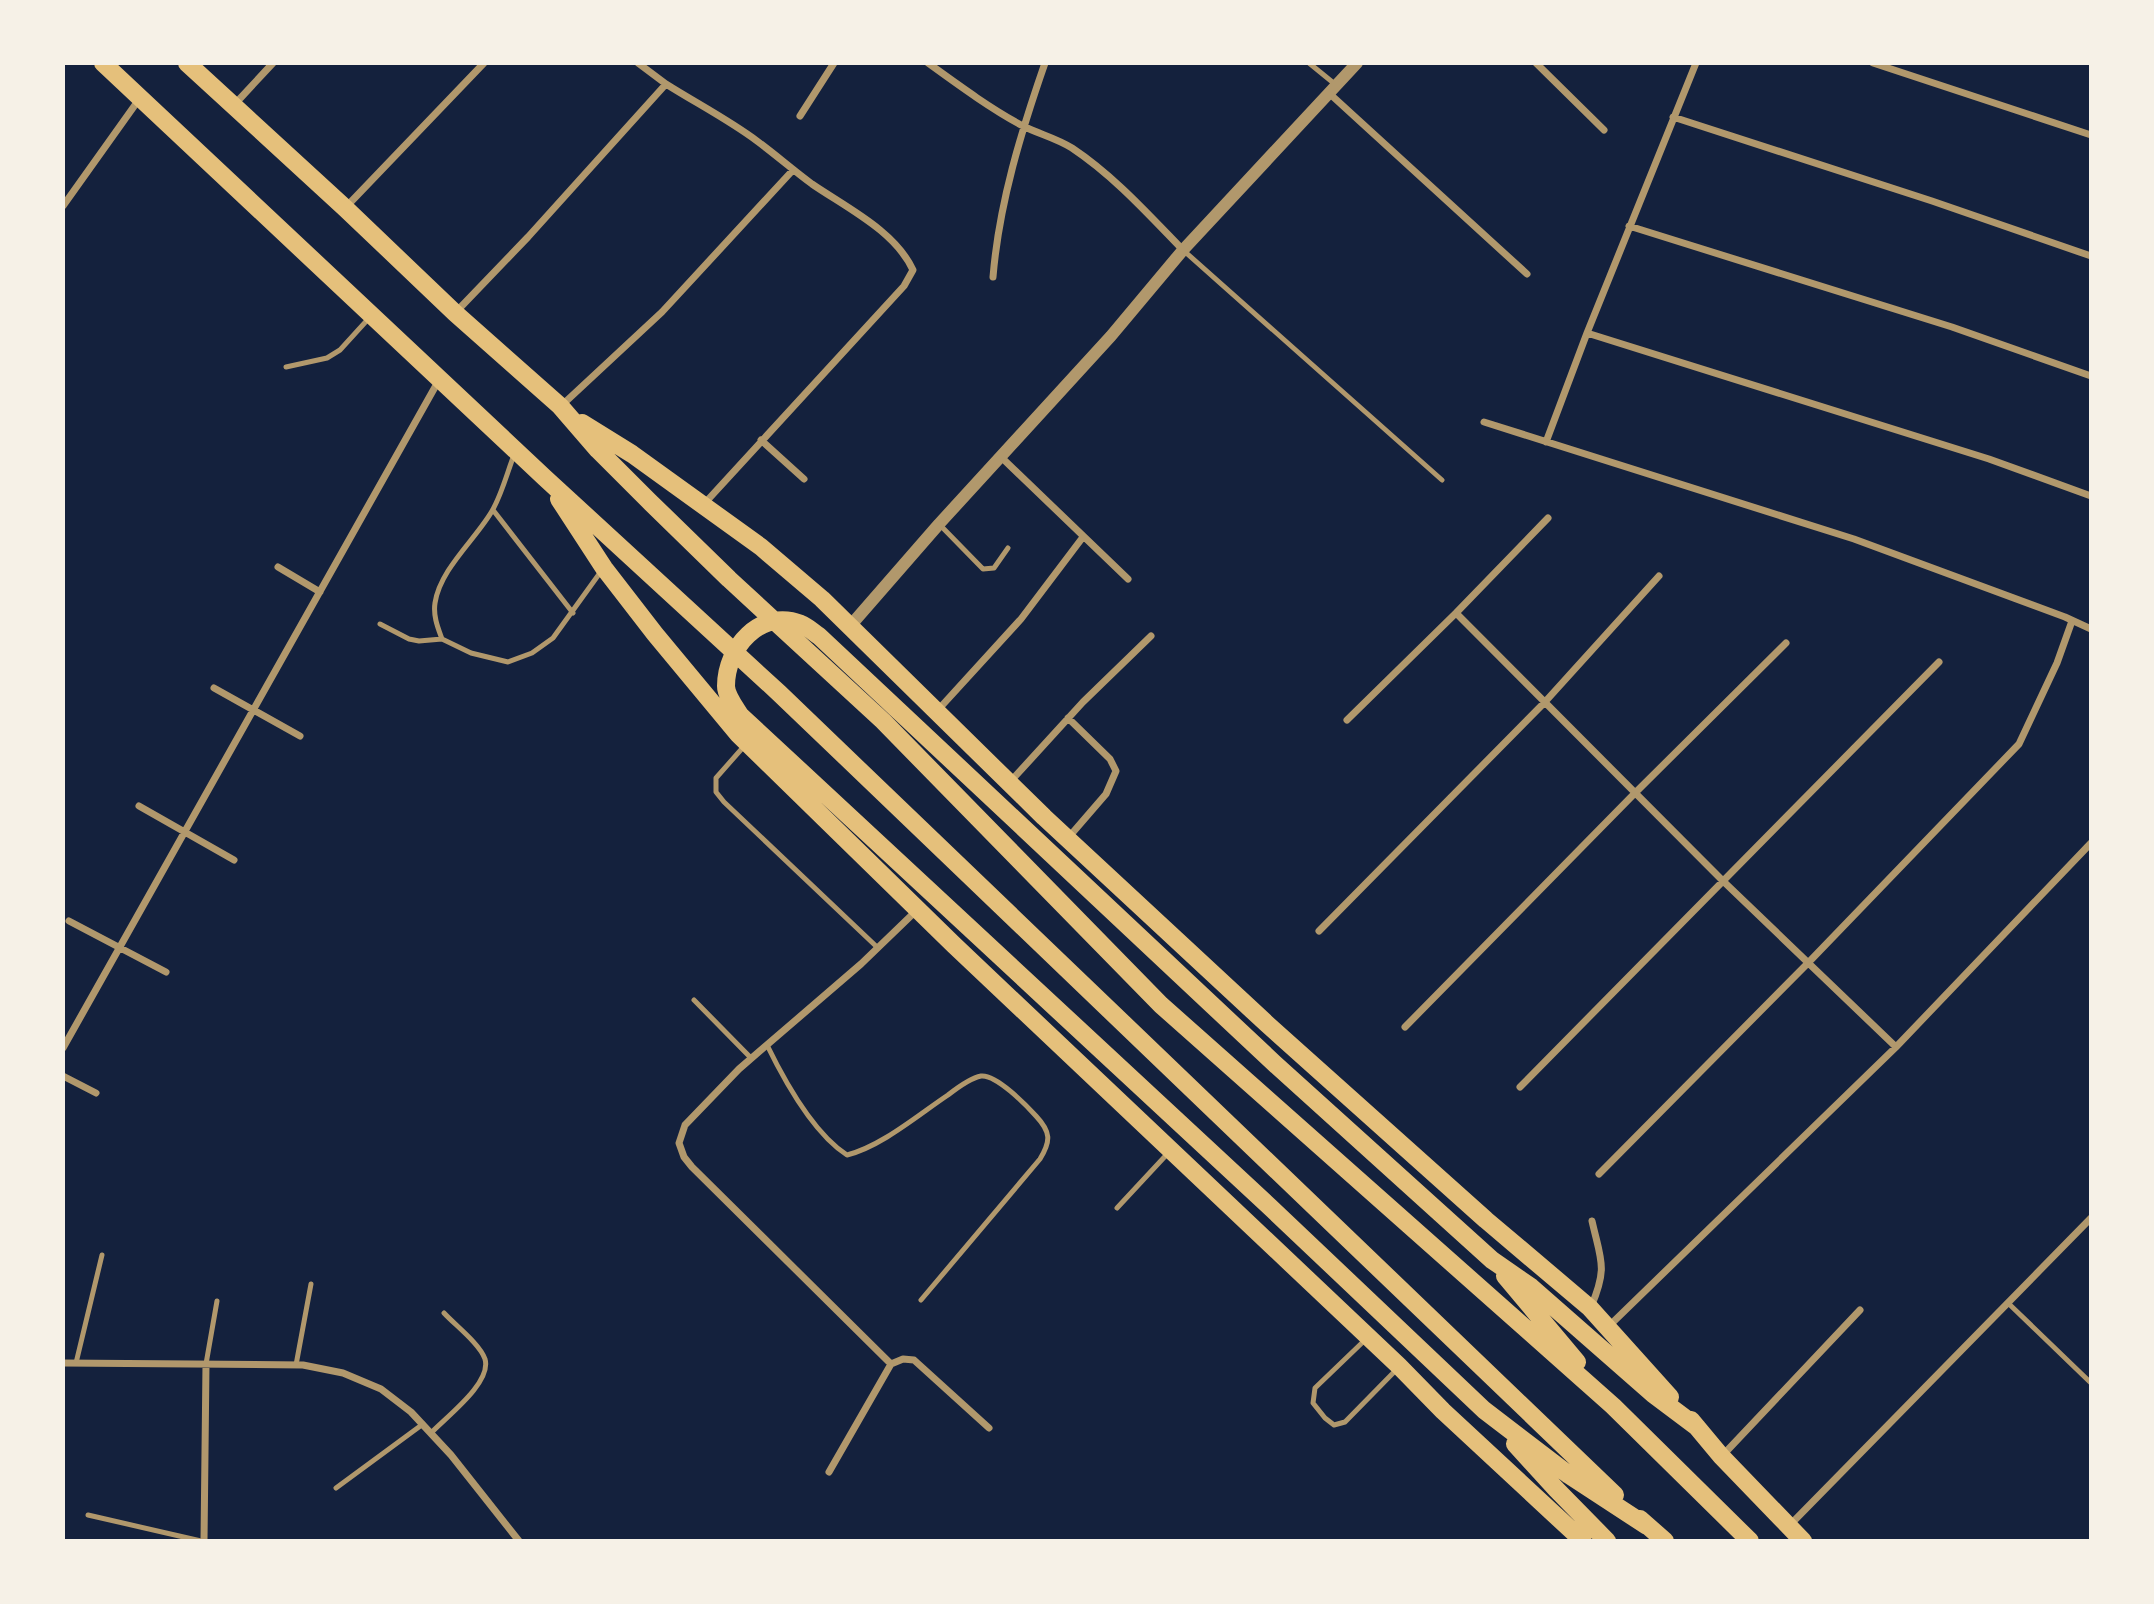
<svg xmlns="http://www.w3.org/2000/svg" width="2154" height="1604" font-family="'DM Sans',sans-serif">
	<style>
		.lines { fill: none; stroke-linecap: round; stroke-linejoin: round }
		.service { stroke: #b1986c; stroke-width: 5 }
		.minor { stroke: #b1986c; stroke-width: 7 }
		.tertiary { stroke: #b1986c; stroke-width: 12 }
		.primary { stroke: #e5c07b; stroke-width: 18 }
	</style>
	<rect width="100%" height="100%" fill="#14213d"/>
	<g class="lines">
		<path class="service" d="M1309,63L1336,85
			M1183,250L1442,480
			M286,367L327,358L340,350L370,317
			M493,510L573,613
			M939,524L983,569L994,568L1008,548
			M380,624L409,639L419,641L442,639L471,653L508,662L532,653L553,638L602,570
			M442,639C438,628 433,616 435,603C440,569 476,539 492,511C502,494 507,473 514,455
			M746,744L716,778V792L724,802L878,948
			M694,1000L751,1058
			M767,1045C785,1082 813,1133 847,1155C882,1146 918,1115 948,1095C957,1088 970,1078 981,1076C996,1074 1026,1105 1036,1116C1051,1132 1051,1141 1040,1159L921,1300
			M1117,1208L1170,1151
			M2008,1303L2091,1383
			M1366,1339L1315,1388L1313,1403L1325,1418L1334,1425L1345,1422L1398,1368
			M76,1363L102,1255
			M206,1364L217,1301
			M296,1365L311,1284
			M431,1433C446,1417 492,1383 485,1359C480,1344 455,1325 444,1313
			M336,1488L423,1424
			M88,1515L201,1541"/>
		<path class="minor" d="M928,63C957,84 991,109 1023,126C1039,134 1056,138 1072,148C1114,176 1148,214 1183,250
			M1536,63L1604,130
			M1873,63L2091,135
			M666,84C696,103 729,120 757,141C776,155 793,170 812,184C847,208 895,231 913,270L904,286L704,504
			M1330,94L1527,274
			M234,105L273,63
			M800,116L834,63
			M1673,117L1932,201L2091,256
			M63,206L140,98
			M346,207L484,63
			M1629,226L1952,327L2091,376
			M993,277C999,204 1021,132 1045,63
			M456,312L528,237L666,84L638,63
			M1587,333L1989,459L2091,496
			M561,406L662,312L793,170
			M1484,422L1854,539L2065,617L2091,629
			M761,440L804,479
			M1546,442L1587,333L1696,63
			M1000,456L1128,579
			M278,567L320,592
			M1456,613L1723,881L1896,1047
			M214,688L300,736
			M937,711L1021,619L1083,537
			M1068,718L1110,759L1116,771L1106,794L1068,838
			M1347,720L1456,613L1548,518
			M1010,782L1083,702L1151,636
			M139,806L234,860
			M69,921L166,972
			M1319,931L1544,703L1659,576
			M1405,1027L1635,793L1786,643
			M63,1048L439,380
			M63,1076L96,1093
			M1520,1087L1939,662
			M1599,1174L1808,963L2019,744L2057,663L2072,621
			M1591,1307C1608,1267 1601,1261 1592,1221
			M1608,1327L1896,1047L2091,843
			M63,1363L303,1365L343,1373L381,1389L411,1412L451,1455L519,1541
			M891,1364L903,1359L914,1360L989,1428
			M1722,1456L1860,1310
			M829,1472L891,1364L692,1167L684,1157L679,1143L685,1125L739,1069L861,964L917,910
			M1789,1526L2091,1218
			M204,1541L206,1364"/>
		<path class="tertiary" d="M851,625L939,524L1111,336L1183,250L1357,63"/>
		<path class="primary" d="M103,63L545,478L779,693L1615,1495
			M187,63L345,208L455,313L560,406L598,450L649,501L729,579L883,721L1161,1005L1613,1406L1750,1541
			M582,423L632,454L761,547L822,599L1044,817L1267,1024L1486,1220L1590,1308L1670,1397
			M559,499L604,568L655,634L738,734L954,945L1399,1366L1443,1411L1583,1541
			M1505,1276L1577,1362
			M1691,1420L1721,1456L1803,1541
			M1515,1444L1556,1489L1607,1541
			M1640,1519L1665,1541
			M1647,1526L1569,1475L1484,1410L1270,1207L740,715C735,707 726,695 726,686C726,648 760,608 801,624C807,626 813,632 819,636L1275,1064L1492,1260L1531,1287L1653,1394L1697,1427"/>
	</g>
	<rect width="2154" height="1604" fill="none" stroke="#f6f1e7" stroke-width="130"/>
</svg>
